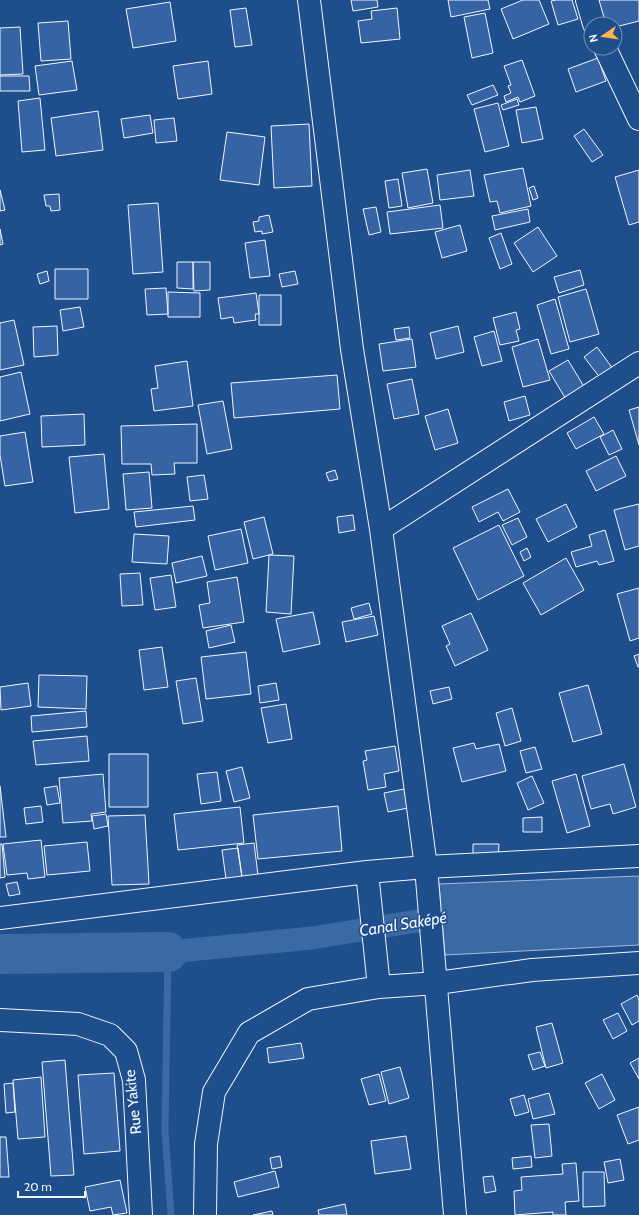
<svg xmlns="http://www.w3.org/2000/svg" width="639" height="1215" font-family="Cabin,sans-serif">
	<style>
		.water { fill: #3b69a3; stroke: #a8bbd7 }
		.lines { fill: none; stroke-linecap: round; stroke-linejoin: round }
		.stream { stroke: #3b69a3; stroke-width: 7 }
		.canal { stroke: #3b69a3; stroke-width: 23 }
		.river { stroke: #3b69a3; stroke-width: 40 }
		.building { fill: #3563a3; stroke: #f2f6ff }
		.minor-casing { stroke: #f2f6ff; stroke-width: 24 }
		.minor { stroke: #1f4e8c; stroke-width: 22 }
		.labels { text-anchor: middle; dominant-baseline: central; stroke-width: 3; stroke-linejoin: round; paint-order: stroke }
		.street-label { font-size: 15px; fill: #f2f6ff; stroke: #1f4e8c }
		.water-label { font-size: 16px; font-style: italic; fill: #f2f6ff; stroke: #1f4e8c }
	</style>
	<rect width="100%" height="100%" fill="#1f4e8c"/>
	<path class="water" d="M639,876V945L445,955L439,884Z"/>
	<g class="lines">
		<path class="stream" d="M168,952L165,1131L171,1215"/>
		<path class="canal" d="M168,952L312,938L442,917L474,914"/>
		<path class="river" d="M0,954L168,952"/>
	</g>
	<path class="building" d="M351,0H377L378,7L353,11Z
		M448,0H488L490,9L451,17Z
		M523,0H539L549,24L513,39L501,9Z
		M556,0H572L578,19L558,25L551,1Z
		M597,0H639V21L615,27V24H603Z
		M170,2L176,41L133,48L126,9Z
		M246,8L252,45L235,47L230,10Z
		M397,8L400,39L361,43L358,21L372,19L371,11Z
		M485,13L493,53L472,58L464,17Z
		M68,21L71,59L41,61L38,23Z
		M20,27L23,74L0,75V28Z
		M598,58L606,81L576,92L568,69Z
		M522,60L535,96L520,102L518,97L506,102L504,96L511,93L508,86L511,85L504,66Z
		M72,61L77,90L39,95L35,66Z
		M208,61L212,94L178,99L173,66Z
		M0,76H29L30,91H0Z
		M493,85L498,95L472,105L467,95Z
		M40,98L45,150L22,152L18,101Z
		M517,99L519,105L503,110L501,105Z
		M498,103L509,146L485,152L474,109Z
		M536,107L543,139L522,143L516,110Z
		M98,111L103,150L56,156L51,118Z
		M150,115L153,133L124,138L121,119Z
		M174,118L177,141L156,143L154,120Z
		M309,124L312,186L274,188L271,126Z
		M584,129L603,155L592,162L574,136Z
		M227,132L265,137L259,185L220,180Z
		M523,168L531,206L500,213L497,201L490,202L484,175Z
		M427,169L433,203L408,208L402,173Z
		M470,170L474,196L440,200L437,175Z
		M639,170V222L629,225L615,177Z
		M398,179L402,206L389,208L385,181Z
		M534,186L538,198L533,200L529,188Z
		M0,190L5,210L0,211Z
		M59,194L60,210L51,211L50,206H46L44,195Z
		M158,203L163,272L133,274L128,205Z
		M440,205L443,228L390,234L387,212Z
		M376,207L381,232L369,235L363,209Z
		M528,209L530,222L495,230L492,216Z
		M269,215L273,232L262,234V231L255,232L253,222L259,221V217Z
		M460,225L467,251L442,258L435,232Z
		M538,227L557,256L533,272L514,243Z
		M0,229L3,244L0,245Z
		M501,233L512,264L500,269L489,238Z
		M265,240L270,276L250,278L245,243Z
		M177,262H193V289L177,288Z
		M193,262H210V290L194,291Z
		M55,269H88V299H55Z
		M580,270L584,285L559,293L554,277Z
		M47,271L49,281L40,284L37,274Z
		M295,271L298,284L282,287L279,274Z
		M166,288L168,314L147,315L145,289Z
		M586,289L599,334L570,342L558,297Z
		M168,292L200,293V317H168Z
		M256,293L259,314H255L256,320L234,323L233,317L221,319L218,298Z
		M259,295H281V325H259Z
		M555,299L569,349L551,354L537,305Z
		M80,307L84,327L63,331L60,310Z
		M516,312L520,329L516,330L519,341L500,345L493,318Z
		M14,320L24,365L0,370V323Z
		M57,326L58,355L34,357L33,327Z
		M458,326L464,352L436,359L430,333Z
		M409,327L410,338L396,340L394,329Z
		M494,331L502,361L482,366L474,337Z
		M412,339L416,367L383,371L379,344Z
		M538,339L550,380L523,387L512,347Z
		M597,347L613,369L601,379L584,357Z
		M568,360L586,390L567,401L549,371Z
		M187,361L193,406L154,411L151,389L158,388L155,366Z
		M21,372L30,414L0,421V377Z
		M337,375L340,409L234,418L231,383Z
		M412,379L419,414L394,419L387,384Z
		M525,396L530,415L509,421L504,402Z
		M223,401L232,449L207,454L198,405Z
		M639,407V445L629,410Z
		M448,409L458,443L435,450L425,416Z
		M84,414L85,445L42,447L41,416Z
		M594,417L604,434L576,449L567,433Z
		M197,424V463H174L175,474L152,475L151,464H122L121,426Z
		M613,430L622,449L609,455L600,437Z
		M25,432L33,482L5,486L0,455V436Z
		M104,454L109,509L75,513L69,457Z
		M616,456L626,476L596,491L586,471Z
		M335,470L338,479L329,481L326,473Z
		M149,472L152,508L126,510L123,474Z
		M204,475L208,499L190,501L187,477Z
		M508,489L520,512L503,521L498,512L479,522L472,507Z
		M566,504L577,527L548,542L536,519Z
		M639,504V546L625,550L614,510Z
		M193,506L195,520L136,527L134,512Z
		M353,515L355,530L339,533L337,517Z
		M264,517L273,554L253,559L244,522Z
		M518,518L527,537L512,545L502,525Z
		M499,525L524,576L478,600L453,548Z
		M241,529L248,563L215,570L208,536Z
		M605,530L614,561L599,565L597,561L576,567L571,552L592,546L589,535Z
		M134,534L169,536L167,564L132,562Z
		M527,548L531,557L524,561L520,552Z
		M269,555L294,556L291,614L266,612Z
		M202,556L207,576L176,583L172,563Z
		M566,558L584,590L541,615L523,583Z
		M140,573L143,605L122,606L120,574Z
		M171,575L176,607L155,610L150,578Z
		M237,577L244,622L203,628L199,605L210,603L207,582Z
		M639,588V638L630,641L617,594Z
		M369,603L372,614L354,619L351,608Z
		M313,612L320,644L283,652L276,619Z
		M471,613L488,650L455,666L446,646L450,644L442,626Z
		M374,616L378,635L346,642L342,622Z
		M231,625L235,642L209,648L206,631Z
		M162,647L168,687L144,690L139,650Z
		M246,652L251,694L206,699L201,657Z
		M639,654V667H638L634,656Z
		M39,675L87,676L86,709L38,707Z
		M196,678L203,721L183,724L176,681Z
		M28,683L31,706L1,710L0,687Z
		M276,683L279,700L260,703L258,686Z
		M588,685L602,734L573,742L559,693Z
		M449,687L452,699L433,704L430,691Z
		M286,704L292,739L268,743L261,708Z
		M512,708L521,741L505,746L496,713Z
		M86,711L87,727L32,732L31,716Z
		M87,736L89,761L36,765L33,741Z
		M474,743L476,749L499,744L506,771L462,782L453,748Z
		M395,746L399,771L384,774L386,787L368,790L363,761L367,760L365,751Z
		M535,747L542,769L526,773L520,751Z
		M109,754H148V807H109Z
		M624,764L636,807L613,814L610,804L591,809L582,776Z
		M242,767L250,798L234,802L226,771Z
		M217,772L221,801L201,804L197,774Z
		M103,774L106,812L91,814L92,821L63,823L59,778Z
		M576,774L590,826L567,833L552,781Z
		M532,776L544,803L528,810L517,783Z
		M0,786L6,837H0Z
		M57,786L60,803L47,805L44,788Z
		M404,789L408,808L388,812L384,793Z
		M41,806L43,822L26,824L24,808Z
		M338,806L342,851L258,859L253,815Z
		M240,807L244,843L178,850L174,814Z
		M106,814L108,826L94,829L92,816Z
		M145,815L149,884L112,885L108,816Z
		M542,817V832H523V818Z
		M41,840L45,877L28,879L27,873L7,875L3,844Z
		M87,842L90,871L47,875L44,846Z
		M254,843L258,875L242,877L237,845Z
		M0,844H2L5,877L0,878Z
		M473,844H499L498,860H473Z
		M238,848L242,877L226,879L222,850Z
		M17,882L20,894L9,896L6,884Z
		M637,995L639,1000V1021L632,1025L621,1004Z
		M618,1013L627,1031L613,1039L603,1020Z
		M552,1023L563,1063L546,1068L536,1027Z
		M301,1043L304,1058L269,1063L267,1048Z
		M540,1052L545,1066L533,1070L528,1055Z
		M639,1058V1079L630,1063Z
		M65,1060L74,1175L51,1176L42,1062Z
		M400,1067L409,1098L389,1104L381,1072Z
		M114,1073L120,1151L84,1154L78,1075Z
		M379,1074L386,1101L369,1105L361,1079Z
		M602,1074L615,1100L599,1109L585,1083Z
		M41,1077L45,1137L18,1139L13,1080Z
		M13,1083L15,1112L6,1113L4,1084Z
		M549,1093L555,1114L533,1119L528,1099Z
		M524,1095L529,1112L515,1116L510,1099Z
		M639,1107V1140L628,1144L617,1115Z
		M549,1124L552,1156L535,1158L531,1125Z
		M406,1136L411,1169L375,1174L371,1141Z
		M0,1137H6L9,1177H0Z
		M280,1156L282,1167L272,1169L270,1158Z
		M531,1156L532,1167L513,1169L512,1158Z
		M620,1159L624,1180L608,1183L604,1162Z
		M576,1163L579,1201L565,1202L566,1215H553V1212L515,1215L514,1191L522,1190L521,1177L563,1174L562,1164Z
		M275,1171L279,1187L238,1197L234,1182Z
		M583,1172H604L605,1206L583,1207Z
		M493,1176L496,1191L485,1193L483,1177Z
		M120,1180L127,1213L113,1215L111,1207L90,1211L85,1187Z
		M345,1204L347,1215H319L318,1210Z
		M272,1211L273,1215H253Z"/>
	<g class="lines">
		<g class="minor-casing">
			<path id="minor" d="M309,0L352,349L381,529L426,867L455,1215
				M587,0L594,24
				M605,48L639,119
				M381,529L639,363
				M367,872L379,987
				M0,918L367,872L426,867L639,856
				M0,1020L78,1024L110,1035L126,1051L134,1080L141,1215
				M205,1215L206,1144L214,1092L249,1033L308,999L379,987L437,983L532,970L639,963"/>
		</g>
		<use href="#minor" class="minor"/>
	</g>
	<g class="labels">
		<g class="street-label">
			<text transform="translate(133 1102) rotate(-96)">Rue Yakite</text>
		</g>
		<g class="water-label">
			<text transform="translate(403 924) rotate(-9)">Canal Saképé</text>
		</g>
	</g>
	<g transform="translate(603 36) rotate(257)"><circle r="19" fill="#1f4e8c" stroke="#7391ba"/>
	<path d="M0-3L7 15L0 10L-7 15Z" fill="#ffb74d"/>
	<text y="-6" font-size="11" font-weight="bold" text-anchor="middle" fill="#f2f6ff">N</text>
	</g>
	<path d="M18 1191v6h67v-6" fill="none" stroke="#f2f6ff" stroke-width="2"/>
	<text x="24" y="1191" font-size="12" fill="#f2f6ff" stroke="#1f4e8c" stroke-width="3" paint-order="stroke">20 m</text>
</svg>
